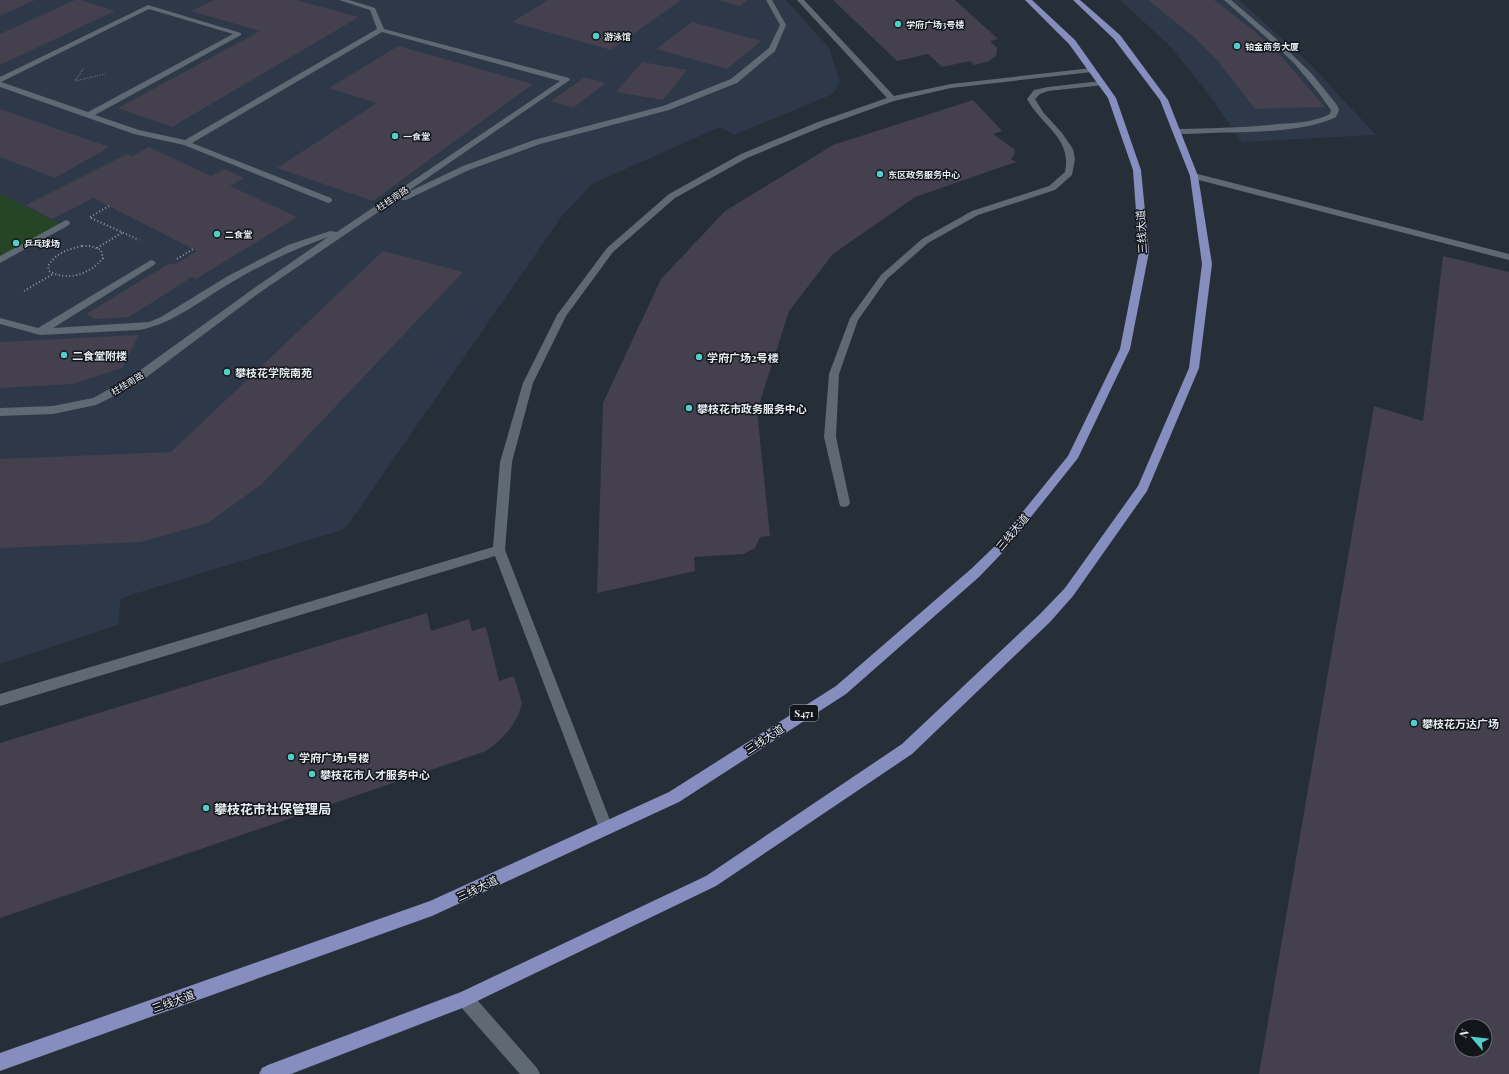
<svg xmlns="http://www.w3.org/2000/svg" width="1509" height="1074" font-family="'Playfair Display','Noto Sans SC',serif">
	<style>
		.built { fill: #2d3948 }
		.green { fill: #264525 }
		.building { fill: #45404d; fill-rule: evenodd }
		.lines { fill: none; stroke-linecap: round; stroke-linejoin: round }
		.path-far1 { stroke: #8f969e; stroke-width: 1.5; stroke-dasharray: 0.5 2; stroke-linecap: butt }
		.path { stroke: #8f969e; stroke-width: 2; stroke-dasharray: 1 2.5; stroke-linecap: butt }
		.minor { fill: #5f6974; fill-rule: evenodd }
		.major { fill: #868ec0; fill-rule: evenodd }
		.poi-dot { fill: #53cdca; stroke: #12151a; stroke-width: 1.5 }
		.labels { text-anchor: middle; dominant-baseline: central; stroke-width: 3; stroke-linejoin: round; paint-order: stroke }
		.far-poi-label { font-size: 9px; font-weight: bold; fill: #e7ecf3; stroke: #12151a; text-anchor: start }
		.far-street-label { font-size: 9px; fill: #e7ecf3; stroke: #12151a }
		.shield { fill: #12151a; stroke: #a7acb2; stroke-width: 1 }
		.shield-label { font-size: 10px; font-weight: bold; fill: #e7ecf3 }
		.street-label { font-size: 11px; fill: #e7ecf3; stroke: #12151a }
		.poi-label { font-size: 11px; font-weight: bold; fill: #e7ecf3; stroke: #12151a; text-anchor: start }
		.near-poi-label { font-size: 13px; font-weight: bold; fill: #e7ecf3; stroke: #12151a; text-anchor: start }
	</style>
	<rect width="100%" height="100%" fill="#262e38"/>
	<path class="built" d="M0,0H786L829,48L840,82L833,94L734,135L720,127L592,184L562,216L345,529L121,598L118,625L0,664Z
		M1120,0H1239L1310,64L1376,135L1242,142L1207,92L1171,47Z"/>
	<path class="green" d="M0,194L62,225L0,260Z"/>
	<path class="building" d="M0,0H35L0,16Z
		M75,0H80L115,11L0,65V34Z
		M214,0H296L359,17L172,127L118,108L260,31L191,11Z
		M548,0H681L611,50L512,22Z
		M718,0H748L740,6Z
		M833,0H955L998,39L990,41L997,48L996,56L987,62L974,65L970,61L942,67L928,54L897,61Z
		M1148,0H1214L1253,30L1281,56L1325,107L1255,109L1217,60L1194,37Z
		M692,22L761,41L727,69L656,49Z
		M398,46L533,84L373,201L277,168L377,103L329,88Z
		M642,62L687,70L663,100L616,92Z
		M585,77L606,83L573,108L551,101Z
		M973,100L1002,131L993,134L1014,149L1015,154L1011,159L1016,162L915,197L833,254L789,311L757,411L770,536L760,537L755,548L743,554L694,557L695,571L597,593L603,403L661,279L725,211L833,145Z
		M0,109L109,147L55,178L0,157Z
		M149,147L211,176L225,169L244,178L230,186L297,217L196,279L192,277L129,317L94,319L86,314L170,263L174,265L197,251L93,198L52,219L26,205L127,154L132,156Z
		M383,251L463,272L262,484L208,523L140,542L0,548V459L171,452Z
		M1443,256L1509,272V1074H1259L1374,406L1423,421ZM1461,1026H1485V1050H1461Z
		M139,335L122,368L73,384L0,388V342Z
		M427,613L431,631L469,619L472,631L486,627L499,681L514,676L522,703L518,716L510,729L499,741L486,751L0,918V743Z"/>
	<g class="lines">
		<path class="path-far1" d="M83,69L75,81L105,74"/>
		<path class="path" d="M90,217L109,206
			M91,218L139,240
			M82,246H91L101,250L103,258C90,274 68,282 49,271L48,266C56,253 68,249 82,246Z
			M97,248L123,232
			M177,259L193,249
			M24,291L53,274"/>
		<path class="minor" d="M339,0H349L375,8L384,29L569,78L570,80L404,194L463,166L534,140L663,106L731,79L769,48L780,25L766,0H772L786,25L775,51L737,83L669,110L540,144L469,170L406,200H400L399,198L259,293L136,385L96,405L53,414L0,416V408L53,406L93,398L128,379L253,289L328,237C295,249 264,263 234,281C203,298 174,324 139,330L40,335L0,324V318L38,328L151,260L154,261L156,263L154,265L53,328L149,322L161,317L228,276L288,245L330,231L337,232L560,81L382,32L192,143L331,198L332,200L331,202L328,203L184,145L134,134L0,87V77L148,5L241,33V35L95,115L139,130L185,140L377,29L370,10ZM149,9L233,34L88,112L1,82Z
			M797,0H804L894,96L951,84L1092,68L1096,70L1092,72L951,88L894,101L824,126L747,158L675,198L613,252L566,316L533,383L512,462L505,550L613,828L611,833L606,835L601,833L599,828L495,556L0,706V694L493,547L500,462L523,383L557,315L607,248L669,194L741,154L818,122L887,98Z
			M1224,0H1231L1272,35L1312,74L1337,105L1339,110L1336,117C1304,133 1247,132 1210,133C1199,133 1185,135 1173,133V129H1176C1210,128 1244,128 1278,124C1296,123 1314,122 1330,114L1331,110L1318,92L1294,63L1267,38Z
			M1101,81L1105,83L1104,85L1048,91L1040,94L1035,99L1043,112L1062,133L1073,149L1075,159L1072,175L1055,190L978,215L928,243L887,279L858,320L839,374L836,437L850,503L848,506L844,507L840,506L824,437L829,374L850,318L881,275L922,239L972,211L1049,186L1065,172C1072,137 1042,127 1027,99L1034,90L1048,87Z
			M1194,173L1509,254V260L1191,178L1190,176L1191,174Z
			M66,220L69,221L70,223L69,225L0,263V256Z
			M465,991L471,993L537,1068L540,1074H520L459,1005L457,999L459,993Z"/>
		<path class="major" d="M1025,0H1032L1075,40L1116,98L1141,170L1149,252L1130,349L1078,458L1003,552L979,577L846,694L679,802L432,916L0,1071V1053L430,901L669,792L836,686L971,569L995,546L1068,456L1120,349L1139,252L1133,170L1108,98L1069,44Z
			M1073,0H1080L1120,35L1168,100L1198,176L1212,264L1199,368L1147,491L1073,596L1050,622L912,754L716,886L465,1007L291,1074H259L262,1068L268,1065L461,992L706,876L902,744L1040,614L1065,588L1138,486L1189,368L1202,264L1190,176L1160,100L1114,39Z"/>
	</g>
	<g class="poi-dot">
		<circle cx="898" cy="24" r="4"/>
		<circle cx="596" cy="36" r="4"/>
		<circle cx="1237" cy="46" r="4"/>
		<circle cx="395" cy="136" r="4"/>
		<circle cx="880" cy="174" r="4"/>
		<circle cx="217" cy="234" r="4"/>
		<circle cx="16" cy="243" r="4"/>
		<circle cx="64" cy="355" r="4"/>
		<circle cx="699" cy="357" r="4"/>
		<circle cx="227" cy="372" r="4"/>
		<circle cx="689" cy="408" r="4"/>
		<circle cx="1414" cy="723" r="4"/>
		<circle cx="291" cy="757" r="4"/>
		<circle cx="312" cy="774" r="4"/>
		<circle cx="206" cy="808" r="4"/>
	</g>
	<g class="labels">
		<g class="far-poi-label">
			<text x="906" y="24">学府广场3号楼</text>
			<text x="604" y="36">游泳馆</text>
			<text x="1245" y="46">铂金商务大厦</text>
			<text x="403" y="136">一食堂</text>
			<text x="888" y="174">东区政务服务中心</text>
			<text x="225" y="234">二食堂</text>
			<text x="24" y="243">乒乓球场</text>
		</g>
		<g class="far-street-label">
			<text transform="translate(392 198) rotate(-34)">柱桂南路</text>
			<text transform="translate(127 383) rotate(-31)">柱桂南路</text>
		</g>
		<rect class="shield" x="790" y="705" width="28" height="16" rx="3"/>
		<g class="shield-label">
			<text x="804" y="713">S471</text>
		</g>
		<g class="street-label">
			<text transform="translate(1141 232) rotate(-93)">三线大道</text>
			<text transform="translate(1012 532) rotate(-50)">三线大道</text>
			<text transform="translate(764 739) rotate(-33)">三线大道</text>
			<text transform="translate(477 888) rotate(-25)">三线大道</text>
			<text transform="translate(173 1001) rotate(-20)">三线大道</text>
		</g>
		<g class="poi-label">
			<text x="72" y="355">二食堂附楼</text>
			<text x="707" y="357">学府广场2号楼</text>
			<text x="235" y="372">攀枝花学院南苑</text>
			<text x="697" y="408">攀枝花市政务服务中心</text>
			<text x="1422" y="723">攀枝花万达广场</text>
			<text x="299" y="757">学府广场1号楼</text>
			<text x="320" y="774">攀枝花市人才服务中心</text>
		</g>
		<g class="near-poi-label">
			<text x="214" y="808">攀枝花市社保管理局</text>
		</g>
	</g>
	<g transform="translate(1473 1038) rotate(298)"><circle r="19" fill="#12151a" stroke="#676b71"/>
	<path d="M0-3L7 15L0 10L-7 15Z" fill="#53cdca"/>
	<text y="-6" font-size="11" font-weight="bold" text-anchor="middle" fill="#e7ecf3">N</text>
	</g>
</svg>
